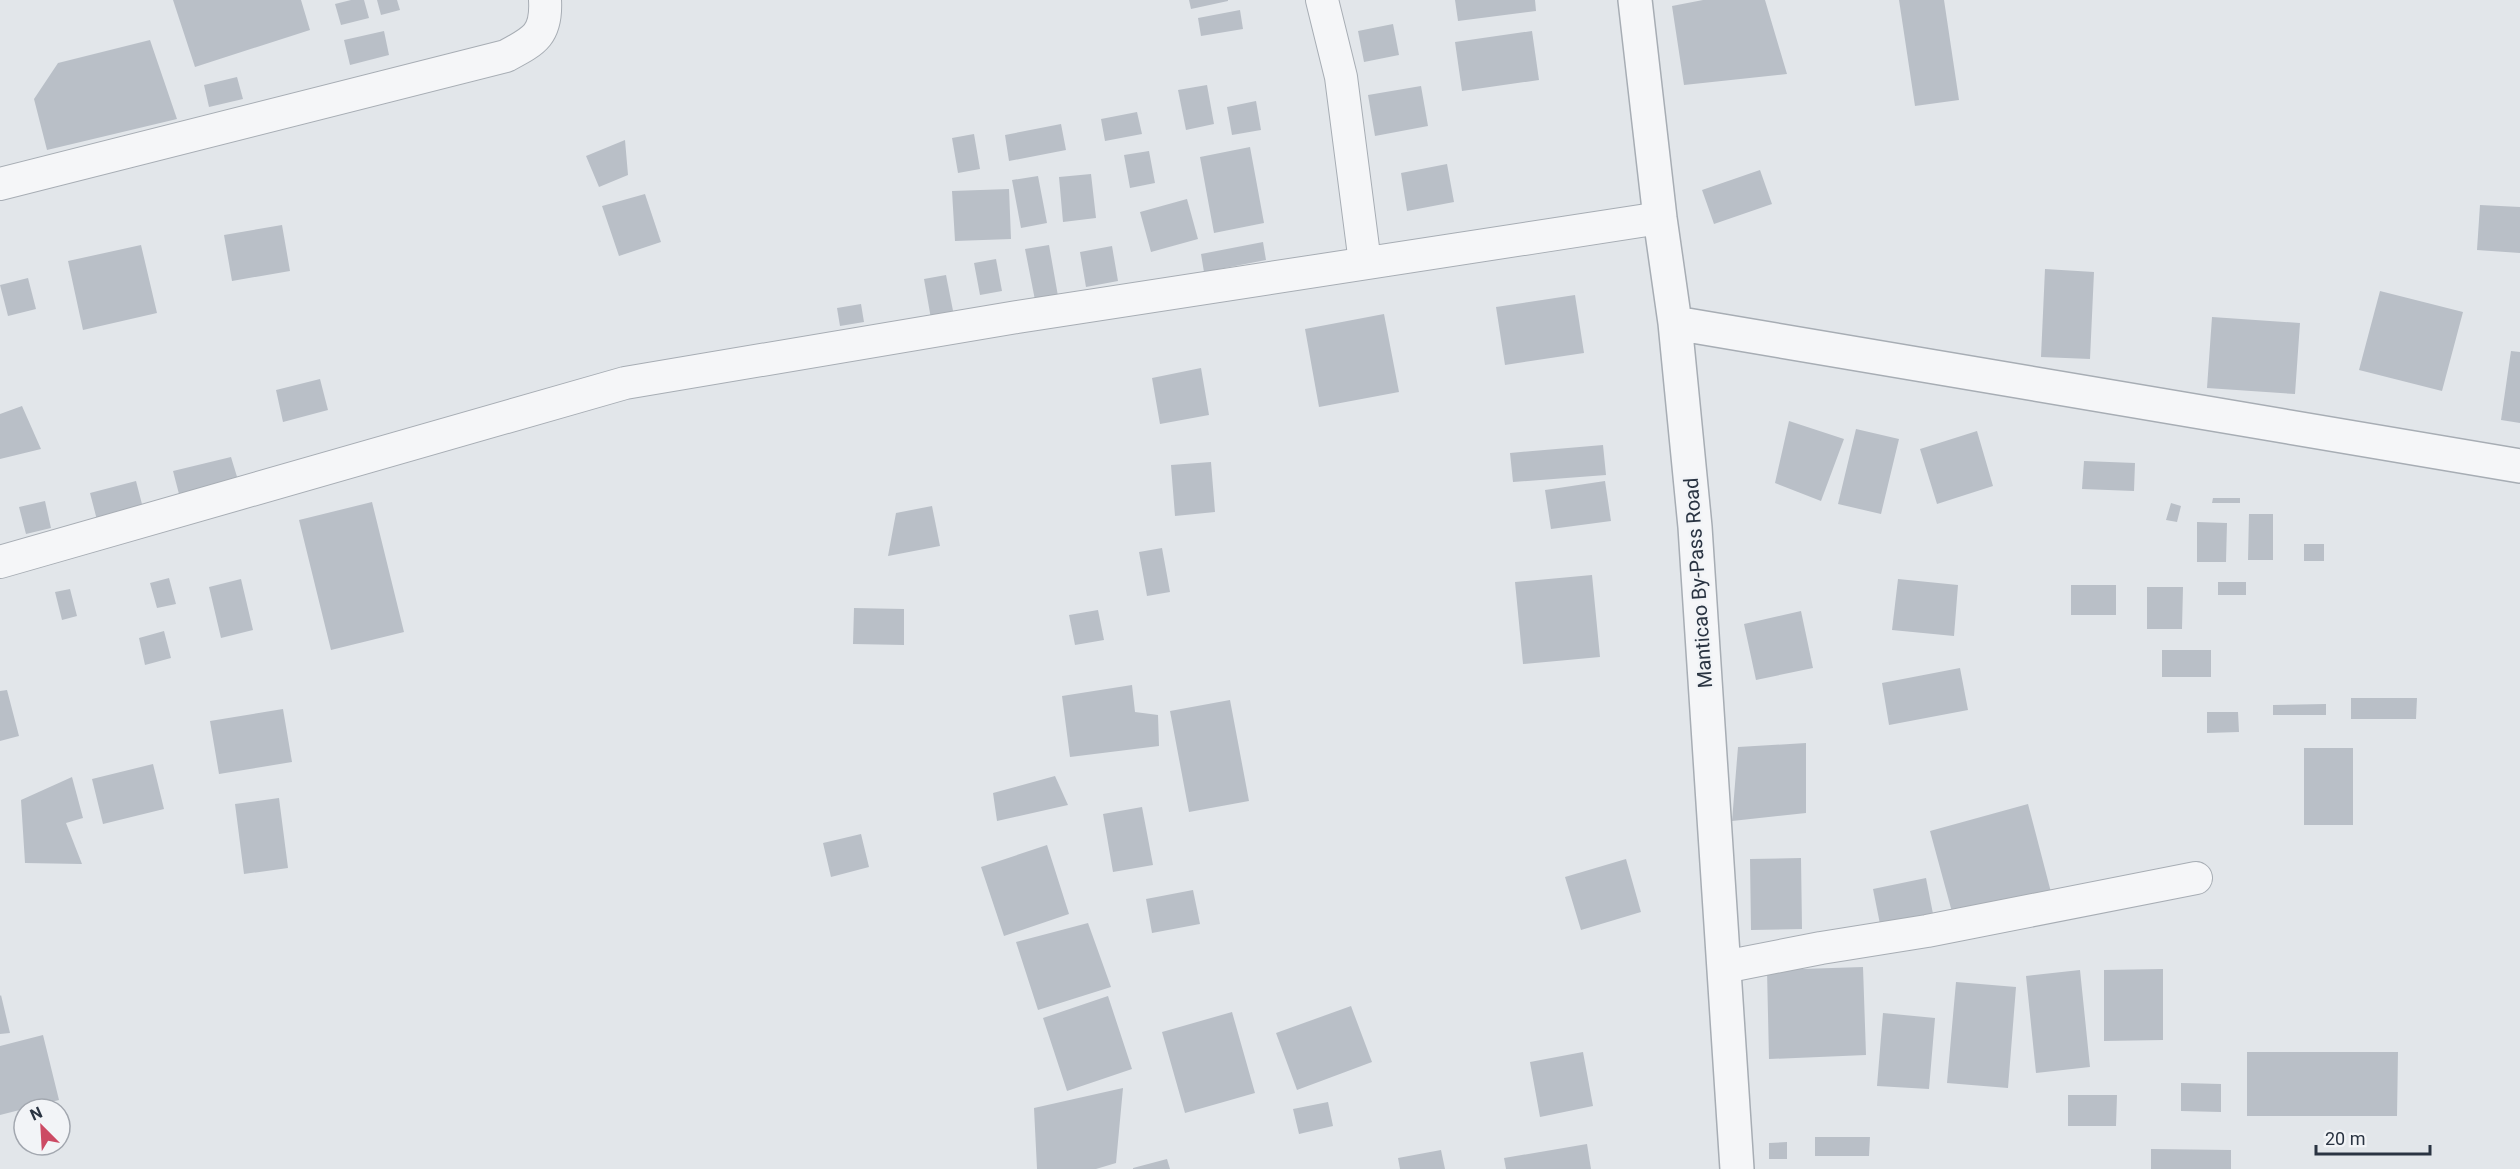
<svg xmlns="http://www.w3.org/2000/svg" width="2520" height="1169" font-family="Roboto,sans-serif">
	<style>
		.building { fill: #b9bfc7 }
		.lines { fill: none; stroke-linecap: round; stroke-linejoin: round }
		.minor-casing { stroke: #a7adb4; stroke-width: 34 }
		.tertiary-casing { stroke: #a7adb4; stroke-width: 36 }
		.minor { stroke: #f5f6f8; stroke-width: 32 }
		.tertiary { stroke: #f5f6f8; stroke-width: 33 }
		.labels { text-anchor: middle; dominant-baseline: central; stroke-width: 5; stroke-linejoin: round; paint-order: stroke }
		.street-label { font-size: 20px; fill: #2a3442; stroke: #f2f4f7 }
	</style>
	<rect width="100%" height="100%" fill="#e2e6ea"/>
	<path class="building" d="M173,0H301L310,30L195,67Z
		M351,0H364L369,18L341,25L335,4Z
		M377,0H397L400,10L381,15Z
		M1189,0H1228V1L1191,9Z
		M1455,0H1535L1536,11L1458,21Z
		M1703,0H1765L1787,74L1684,85L1672,6Z
		M1899,0H1944L1959,100L1915,106Z
		M1240,10L1243,29L1201,36L1198,18Z
		M1393,24L1399,55L1364,62L1358,31Z
		M384,31L389,55L350,65L344,40Z
		M1532,31L1539,80L1462,91L1455,42Z
		M150,40L177,119L47,150L34,99L58,63Z
		M237,77L243,99L209,107L204,85Z
		M1207,85L1214,124L1186,130L1178,90Z
		M1421,86L1428,126L1375,136L1368,95Z
		M1256,101L1261,130L1232,135L1227,107Z
		M1137,112L1142,134L1105,141L1101,119Z
		M1061,124L1066,150L1009,161L1005,135Z
		M974,134L980,169L958,173L952,138Z
		M625,140L628,175L599,187L586,156Z
		M1250,147L1264,223L1214,233L1200,157Z
		M1149,151L1155,183L1130,188L1124,155Z
		M1447,164L1454,202L1407,211L1401,173Z
		M1760,170L1772,204L1714,224L1702,190Z
		M1091,174L1096,218L1063,222L1059,177Z
		M1038,176L1047,223L1021,228L1012,180Z
		M1009,189L1011,239L955,241L952,191Z
		M645,194L661,242L619,256L602,206Z
		M1187,199L1198,239L1151,252L1140,212Z
		M2480,205L2520,207V253L2477,250Z
		M282,225L290,271L232,281L224,235Z
		M1263,242L1266,260L1204,272L1201,254Z
		M141,245L157,313L83,330L68,261Z
		M1049,245L1058,296L1035,300L1025,249Z
		M1112,246L1118,281L1086,287L1080,252Z
		M996,259L1002,291L980,295L974,263Z
		M2045,269L2094,272L2090,359L2041,357Z
		M946,275L956,326L933,330L924,279Z
		M28,278L36,309L8,316L0,285Z
		M2380,291L2463,312L2442,391L2359,370Z
		M1575,295L1584,353L1505,365L1496,307Z
		M861,304L864,322L840,326L837,308Z
		M1384,314L1399,392L1319,407L1305,329Z
		M2212,317L2300,323L2295,394L2207,388Z
		M2511,351L2520,352V423L2501,420Z
		M1201,368L1209,415L1160,424L1152,378Z
		M320,379L328,410L283,422L276,390Z
		M22,406L41,449L0,459V414Z
		M1789,421L1844,439L1821,501L1775,483Z
		M1856,429L1899,439L1881,514L1838,504Z
		M1977,431L1993,486L1937,504L1920,449Z
		M1603,445L1606,475L1513,482L1510,453Z
		M231,457L238,480L179,494L173,471Z
		M2084,461L2135,463L2134,491L2082,489Z
		M1211,462L1215,512L1175,516L1171,465Z
		M136,481L143,508L97,520L90,493Z
		M1605,481L1611,521L1551,529L1545,490Z
		M2213,498H2240V503H2212Z
		M45,501L51,528L26,534L19,507Z
		M372,502L404,632L331,650L299,520Z
		M2171,503L2181,506L2177,522L2166,520Z
		M932,506L940,546L888,556L896,513Z
		M2249,514H2273V560H2248Z
		M2197,522L2227,523L2226,562H2197Z
		M2304,544H2324V561H2304Z
		M1162,548L1170,592L1147,596L1139,552Z
		M1592,575L1600,657L1523,664L1515,582Z
		M169,578L176,604L157,608L150,583Z
		M241,579L253,630L221,638L209,587Z
		M1898,579L1958,585L1954,636L1892,630Z
		M2218,582H2246V595H2218Z
		M2071,585H2116V615H2071Z
		M2147,587H2183L2182,629H2147Z
		M70,589L77,616L62,620L55,592Z
		M854,608L904,609V645L853,644Z
		M1098,610L1104,640L1075,645L1069,615Z
		M1801,611L1813,668L1756,680L1744,624Z
		M164,631L171,658L145,665L139,638Z
		M2162,650H2211V677H2162Z
		M1960,668L1968,710L1889,725L1882,683Z
		M1132,685L1135,712L1158,715L1159,746L1070,757L1062,696Z
		M7,690L19,736L0,741V691Z
		M2351,698H2417L2416,719H2351Z
		M1230,700L1249,801L1189,812L1170,711Z
		M2326,704V715H2273V705Z
		M283,709L292,762L219,774L210,721Z
		M2207,712H2238L2239,732L2207,733Z
		M1806,743V813L1732,821L1738,747Z
		M2304,748H2353V825H2304Z
		M153,764L164,809L103,824L92,779Z
		M1055,776L1068,805L997,821L993,793Z
		M72,777L83,818L66,823L82,864L25,863L21,800Z
		M279,798L288,868L244,874L235,804Z
		M2028,804L2052,896L1955,923L1930,831Z
		M1142,807L1153,865L1113,872L1103,814Z
		M861,834L869,867L831,877L823,843Z
		M1047,845L1069,914L1004,936L981,867Z
		M1801,858L1802,929L1751,930L1750,859Z
		M1626,859L1641,912L1581,930L1565,877Z
		M1926,878L1934,919L1881,929L1873,889Z
		M1193,890L1200,924L1152,933L1146,899Z
		M1088,923L1111,987L1038,1010L1016,942Z
		M1863,967L1866,1055L1769,1059L1767,970Z
		M2163,969V1040L2104,1041V970Z
		M2080,970L2090,1067L2036,1073L2026,976Z
		M1956,982L2016,987L2008,1088L1947,1083Z
		M1,995L10,1033L0,1034V996Z
		M1108,996L1132,1069L1067,1091L1043,1018Z
		M1351,1006L1372,1062L1297,1090L1276,1033Z
		M1232,1012L1255,1093L1185,1113L1162,1032Z
		M1883,1013L1935,1018L1929,1089L1877,1086Z
		M43,1035L59,1100L0,1115V1046Z
		M1583,1052L1593,1106L1540,1117L1530,1062Z
		M2247,1052H2398L2397,1116H2247Z
		M2181,1083L2221,1084V1112L2181,1111Z
		M1123,1088L1116,1163L1096,1169H1037L1034,1108Z
		M2068,1095H2117L2116,1126H2068Z
		M1328,1102L1333,1126L1299,1134L1293,1109Z
		M1815,1137H1870L1869,1156H1815Z
		M1787,1142V1159H1769V1143Z
		M1587,1144L1591,1169H1506L1504,1158Z
		M2151,1149L2231,1150V1169H2151Z
		M1441,1150L1445,1169H1400L1398,1158Z
		M1167,1159L1170,1169H1133V1168Z"/>
	<g class="lines">
		<g class="minor-casing">
			<path id="minor" d="M1322,0L1341,77L1365,263
				M0,184L506,56C534,41 547,35 545,0
				M0,562L625,383L1017,317L1660,218
				M1724,967L1821,948L1927,931L2196,878"/>
		</g>
		<g class="tertiary-casing">
			<path id="tertiary" d="M1635,0L1660,218L1675,323L1695,527L1737,1169
				M1675,323L2520,466"/>
		</g>
		<use href="#minor" class="minor"/>
		<use href="#tertiary" class="tertiary"/>
	</g>
	<g class="labels">
		<g class="street-label">
			<text transform="translate(1698 583) rotate(-94)">Manticao By-Pass Road</text>
		</g>
	</g>
	<g transform="translate(42 1127) rotate(336)"><circle r="28" fill="#f2f4f7" stroke="#a2a7af" stroke-width="1.5"/>
	<path d="M0-4.5L10 22L0 15L-10 22Z" fill="#cc4a64"/>
	<text y="-9" font-size="16" font-weight="bold" text-anchor="middle" fill="#2a3442">N</text>
	</g>
	<path d="M2316 1145v9h114v-9" fill="none" stroke="#2a3442" stroke-width="3"/>
	<text x="2325" y="1145" font-size="18" fill="#2a3442" stroke="#f2f4f7" stroke-width="4.5" paint-order="stroke">20 m</text>
</svg>
